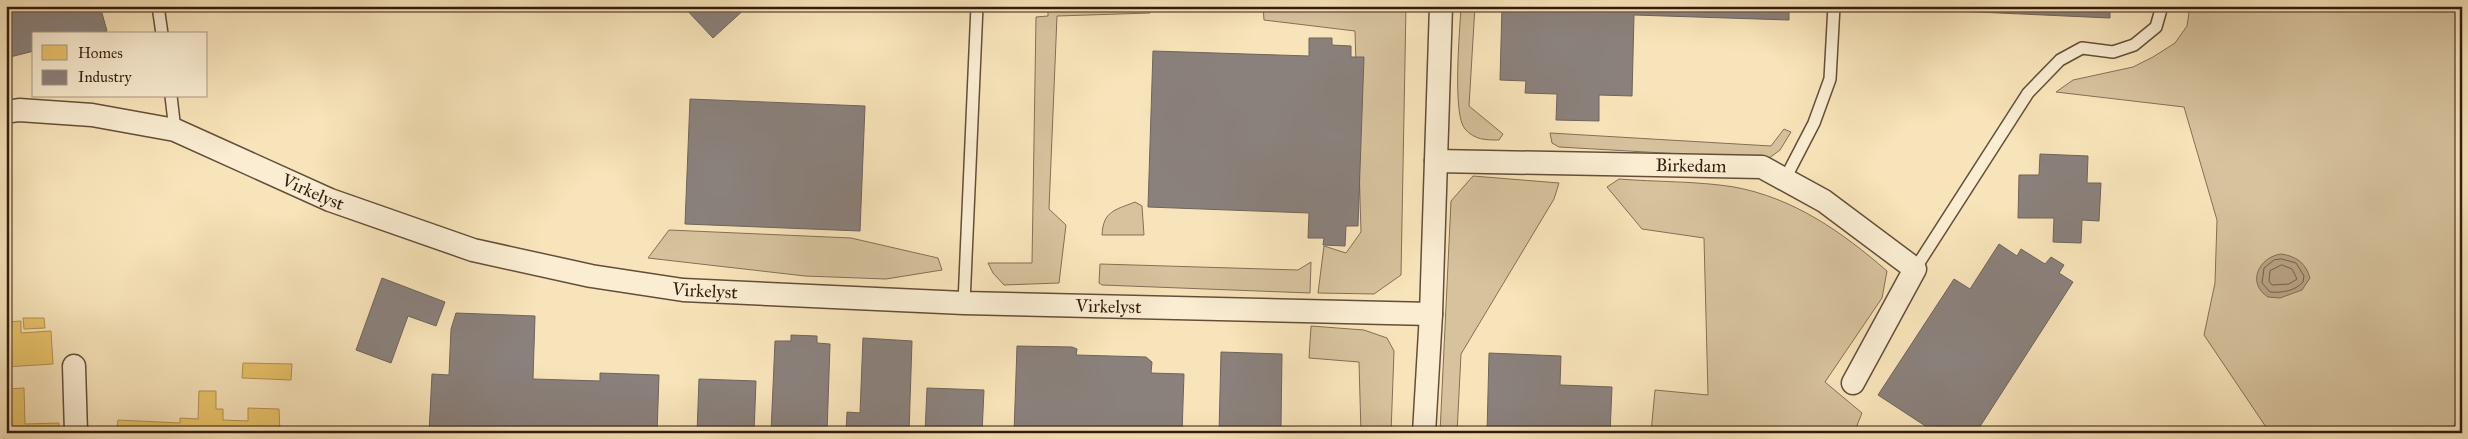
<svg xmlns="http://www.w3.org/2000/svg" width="2468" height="439" font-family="'IM FELL Great Primer',serif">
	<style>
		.green { fill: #d6c29d; stroke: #846f56 }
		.water { fill: #b5a080; stroke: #816b52 }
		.homes { fill: #e9c46a; stroke: #b2924e }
		.industry { fill: #8a817c; stroke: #70635b }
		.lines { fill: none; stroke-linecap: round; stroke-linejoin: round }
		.shore { stroke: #745e47; stroke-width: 1 }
		.lane-casing { stroke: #644e39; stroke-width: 14 }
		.street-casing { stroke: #644e39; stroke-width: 25 }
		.lane { stroke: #faedd2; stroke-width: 11 }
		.street { stroke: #faedd2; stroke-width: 22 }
		.labels { text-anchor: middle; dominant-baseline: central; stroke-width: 5; stroke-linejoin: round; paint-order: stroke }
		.street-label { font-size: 18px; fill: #321c0e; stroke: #faedd2 }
	</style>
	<rect width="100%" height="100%" fill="#f8e4ba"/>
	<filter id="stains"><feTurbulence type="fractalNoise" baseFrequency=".004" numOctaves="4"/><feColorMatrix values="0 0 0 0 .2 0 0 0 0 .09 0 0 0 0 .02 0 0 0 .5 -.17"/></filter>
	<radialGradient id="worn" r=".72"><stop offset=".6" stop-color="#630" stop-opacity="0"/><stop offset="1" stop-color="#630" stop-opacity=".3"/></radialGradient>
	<path class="green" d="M1048,6H1151L1150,13L1057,16L1049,209L1066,225L1059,283L1004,285L993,273L988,263H1032L1036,17L1048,16Z
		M1263,6H1406L1401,275L1374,294L1318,293L1324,246L1346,253L1361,232L1355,31L1264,20Z
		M1461,6H1475L1469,106L1503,134L1499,140C1485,140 1475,140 1465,129C1452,114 1460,29 1461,6Z
		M2190,6H2462V415L2450,431L2270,433L2204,335L2215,283L2217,220L2184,107L2056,92L2073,80L2133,67L2153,57L2175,43L2187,26Z
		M1784,129L1791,132L1780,150L1768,159L1559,147L1552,143L1550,133L1771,146Z
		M1473,176L1559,183L1554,199L1461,354L1457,433H1440L1451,201Z
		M1619,179C1656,182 1697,181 1734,187C1794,198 1842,232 1887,271L1882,298L1825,382L1862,413L1854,433H1651L1655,390L1708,395L1704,238L1642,229L1607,187Z
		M1135,202L1142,206L1144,235H1102C1103,211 1115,210 1135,202Z
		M669,230L851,238L938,258L942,270L886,279L805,276L648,258Z
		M1311,262L1310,293L1102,285L1099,283L1100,264L1298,270Z
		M1311,326L1364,330L1387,338L1394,351L1391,433H1361L1359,362L1309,358Z"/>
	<path class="water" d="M2281,254C2296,256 2306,263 2310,278L2302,290L2280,298L2268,297C2246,283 2259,257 2281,254Z"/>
	<path class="homes" d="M23,318H44L45,328L24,329Z
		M21,321V333L51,331L53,364L6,367V322Z
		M243,363L292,364L291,380L242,378Z
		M24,388L25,424L59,423V433H6V389Z
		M199,391H216V409H223V420L248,421V408L279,409L280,433H108L109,427L117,428L118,420L180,423V418L198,419Z"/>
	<path class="industry" d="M6,6H100L107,31L96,34H34V51L6,58Z
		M683,6H748L713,38Z
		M1502,6H1816V10L1789,9V20L1634,15L1632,96L1599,95V121L1556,120L1557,94L1525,93L1526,81L1500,80Z
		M1910,6H2110V18L1910,9Z
		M1309,38H1332V45L1351,46V57H1364L1358,226H1346L1345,246L1323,245L1324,238H1308L1309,213L1148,207L1153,51L1309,56Z
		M690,99L865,106L860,231L685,224Z
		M2040,154L2088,156L2087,183H2101L2099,221L2082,220L2081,243L2053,242L2054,218H2018L2019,175H2039Z
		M1999,244L2017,256L2021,249L2045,264L2051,257L2064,265L2059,273L2073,282L1979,428L1931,426L1930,429L1878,395L1954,279L1970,289Z
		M382,278L445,302L436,326L408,316L391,363L356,350Z
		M456,313L535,316L533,379L600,381V373L659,375L657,433H429L432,374L449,375L451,329Z
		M791,335L817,336V343L830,344L827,433H771L775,341H791Z
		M863,338L912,341L909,433H846L847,412L860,413Z
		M1017,346L1072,347L1077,349L1076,355L1146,357L1152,362L1151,373L1184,374L1182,433H1014Z
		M1221,352L1282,354L1281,427L1357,429L1359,433H1219Z
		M1489,353L1561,356L1560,385L1612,387L1610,433H1487Z
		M699,379L756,381L754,433H697Z
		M927,388L984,390L982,433H925Z"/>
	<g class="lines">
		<path class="shore" d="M2282,259L2296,263L2304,276L2303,282C2295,291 2282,293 2270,292L2262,283L2264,268L2274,260Z
			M2282,265L2292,269L2297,279L2289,284L2272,285L2269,281L2270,271Z"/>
		<g class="lane-casing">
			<path id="lane" d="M158,6L162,34
				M171,96L175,130
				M1785,179L1814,123L1830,79L1834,6
				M1915,269L2028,93L2060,60L2082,48L2113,52L2134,45L2156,27L2162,6
				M964,303L977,6"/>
		</g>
		<g class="street-casing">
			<g id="street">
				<path id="s1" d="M6,112L19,110L92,115L175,130L330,200L473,250L591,276L683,290L964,303L1431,314"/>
				<path id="s2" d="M1436,161L1762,167L1824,201L1915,269L1853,383"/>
				<path d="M74,366L76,433"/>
				<path d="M1424,433L1431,314L1441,6"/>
			</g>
		</g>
		<use href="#lane" class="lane"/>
		<use href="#street" class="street"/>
	</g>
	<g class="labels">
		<g class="street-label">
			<text stroke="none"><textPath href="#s2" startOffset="255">Birkedam</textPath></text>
			<text stroke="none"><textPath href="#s1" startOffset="322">Virkelyst</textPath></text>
			<text stroke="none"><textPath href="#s1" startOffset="728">Virkelyst</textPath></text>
			<text stroke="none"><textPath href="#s1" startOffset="1132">Virkelyst</textPath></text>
		</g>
	</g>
	<rect width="2468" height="439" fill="none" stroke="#f8e4ba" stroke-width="25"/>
	<rect x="8" y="8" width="2453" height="424" fill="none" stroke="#321c0e" stroke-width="2.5"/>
	<rect x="12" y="12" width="2443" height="414" fill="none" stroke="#321c0e"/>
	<rect x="32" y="32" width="175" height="65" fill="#faedd2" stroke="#aa9984"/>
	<rect x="42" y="45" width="25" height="15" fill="#e9c46a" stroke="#aa9984"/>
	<text x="78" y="58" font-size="15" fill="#321c0e">Homes</text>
	<rect x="42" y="70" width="25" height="15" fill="#8a817c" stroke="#aa9984"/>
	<text x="78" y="82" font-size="15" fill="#321c0e">Industry</text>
	<rect width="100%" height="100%" filter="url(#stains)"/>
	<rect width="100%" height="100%" fill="url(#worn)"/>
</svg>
